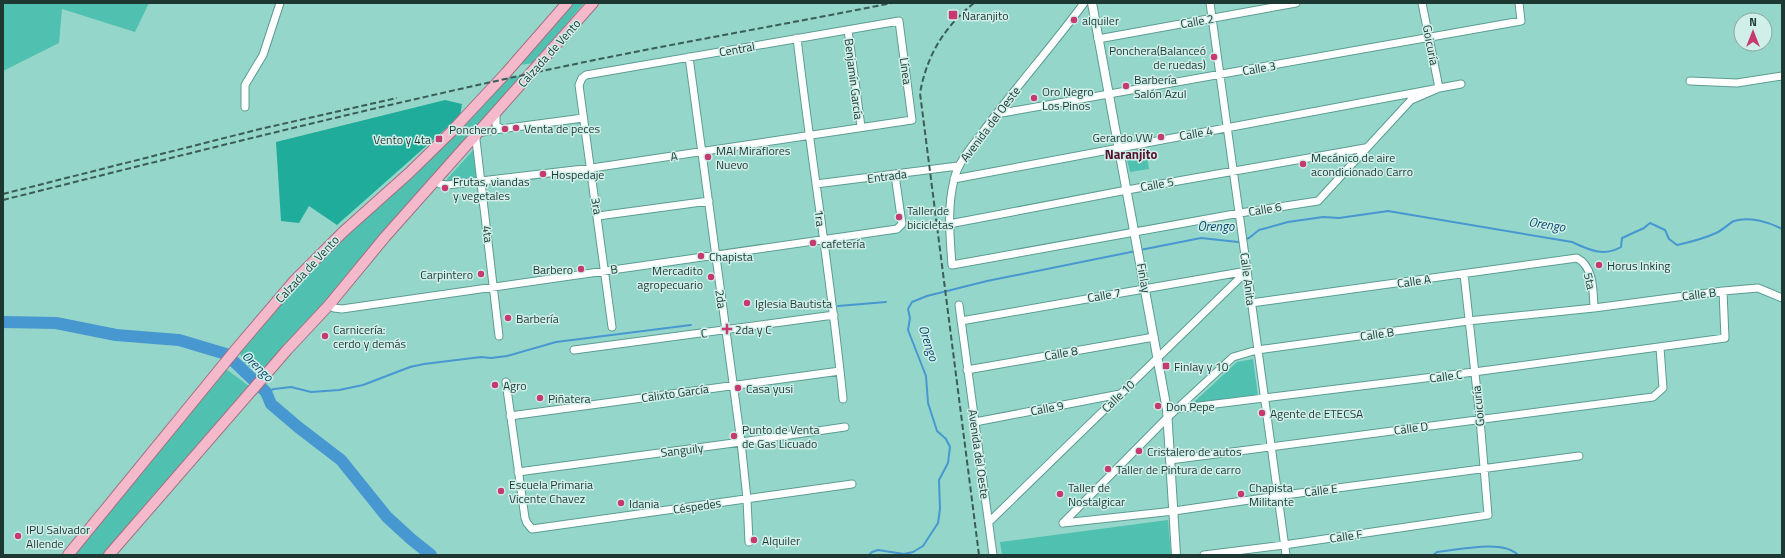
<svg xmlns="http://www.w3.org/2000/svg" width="1785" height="558" font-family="'Titillium Web',sans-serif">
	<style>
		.green { fill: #50c1b0 }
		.forest { fill: #1fac9a }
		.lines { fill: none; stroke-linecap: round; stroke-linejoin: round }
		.stream { stroke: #4798d0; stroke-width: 2 }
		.river { stroke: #4798d0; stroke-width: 12 }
		.minor-casing { stroke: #5c9c91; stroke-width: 9 }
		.tertiary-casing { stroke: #5c9c91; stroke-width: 10 }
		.primary-casing { stroke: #a46e7f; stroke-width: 12 }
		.minor { stroke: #fff; stroke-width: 7 }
		.tertiary { stroke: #fff; stroke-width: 8 }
		.primary { stroke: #f4bacb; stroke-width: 10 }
		.rail { stroke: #3a5d57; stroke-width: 2; stroke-dasharray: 6 3; stroke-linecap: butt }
		.poi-dot { fill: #c63a6f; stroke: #d0efe9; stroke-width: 1.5 }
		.labels { text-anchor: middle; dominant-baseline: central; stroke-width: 3; stroke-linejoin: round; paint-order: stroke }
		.poi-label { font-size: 12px; fill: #1d3733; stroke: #d0efe9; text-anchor: start }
		.street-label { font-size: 12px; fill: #1d3733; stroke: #d0efe9 }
		.neighbourhood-label { font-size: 13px; font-weight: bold; fill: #55122c; stroke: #d0efe9 }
		.water-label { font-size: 13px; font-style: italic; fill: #0a4a6f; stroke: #d0efe9 }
	</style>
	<rect width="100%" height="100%" fill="#95d6ca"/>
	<path class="green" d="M3,3H149L135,32L62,9L59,43L3,71Z
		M573,3H584L534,63L519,65Z
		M532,73L263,378L245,363L237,348L295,280L500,80Z
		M475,148L476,179L448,182L447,179Z
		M1146,149L1149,169L1130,172L1125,152Z
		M1253,359L1258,396L1193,403L1237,362Z
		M222,366L253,389L109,555H68Z
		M1168,520L1171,555H1002L1000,542Z"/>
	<path class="forest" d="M445,100L462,104L460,116L337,225L309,206L299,223L281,221L276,142Z"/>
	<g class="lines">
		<path class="stream" d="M1140,250L1201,238L1238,242L1249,238L1259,230L1288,222L1323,217L1339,218L1388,211L1572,242C1589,250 1604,257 1621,247L1622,238L1644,228L1650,223L1665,230L1669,239L1677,245C1691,242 1703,239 1716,233C1723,230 1728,224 1734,221C1749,216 1769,222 1782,229
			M838,306L886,302
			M266,392L274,389L291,387L311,392L339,390L363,385L410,367L424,364L481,357L491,358L507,356L556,342L691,325
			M869,555L872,552L878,550L904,554L913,552L923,546L938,523L940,509L939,480L948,463L950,447L946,439L937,431L928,403L926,376L908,330L910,318L908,309L912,302L927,296L987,281L1136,251
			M1433,555L1437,552C1458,550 1503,539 1518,555"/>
		<path class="river" d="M3,322L56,323L116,335L179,340L226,354L266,392L271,404L298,427L341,460L387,517L411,539L431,555"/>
		<g class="minor-casing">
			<path id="minor" d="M1084,3C1051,48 1014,89 982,133C971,148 958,162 954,180C947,208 950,237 952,265L1240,213L1318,201L1411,100L1439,88
				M1210,3C1237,187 1260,371 1286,555
				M1422,3L1439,88
				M848,30L861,127
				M797,38C811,158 831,278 843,399
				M1098,39L1296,3
				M689,57L741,442L747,499L749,542
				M1690,81L1737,83L1782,76
				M245,107V85L263,55L280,3
				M496,113V125L501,129L583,118
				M996,114L1521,21L1519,3
				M954,179L1461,84
				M435,180L440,184L447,185L592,168L912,120L899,21L586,75L582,78L579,85L612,327
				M816,184L958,166
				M598,216L709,201
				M949,224L1127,190L1365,148
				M1251,303L1577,258C1594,267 1593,291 1594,308
				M329,305L334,308L342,309L897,229L902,224L895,175
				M959,305L993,555
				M961,321L1247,271
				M499,336L476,140L477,133L501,129
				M574,350L834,315
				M967,370L1154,337
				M506,382L525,518L527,523L532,529L852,484
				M1175,409L1474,372L1725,338L1723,291
				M510,416L840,371
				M975,422L1120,394
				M1170,460L1653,397L1663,388L1660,348
				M518,472L741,442L845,427
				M989,522L1247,271
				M1063,523L1168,417L1233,357L1257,350L1468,321L1594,308L1723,291L1758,288L1782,298
				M1063,523L1174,511L1277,496L1579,456
				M1204,555L1284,545L1488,515L1480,419L1464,274"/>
		</g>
		<g class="tertiary-casing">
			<path id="tertiary" d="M1092,3L1167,410L1176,555"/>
		</g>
		<g class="primary-casing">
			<path id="primary" d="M68,555L237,348L295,280L343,232L409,173L451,132L506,73L567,3
				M109,555L287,350L329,305L385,237L593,3"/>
		</g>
		<use href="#minor" class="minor"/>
		<use href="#tertiary" class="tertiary"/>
		<use href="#primary" class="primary"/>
		<path class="rail" d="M974,3C944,27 927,55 920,93L979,555
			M3,194L260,129L397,98
			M3,200C179,156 355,111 533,73C652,47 772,27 892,3"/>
	</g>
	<g class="poi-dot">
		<rect x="948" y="10" width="10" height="10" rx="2"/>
		<circle cx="1074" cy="20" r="4"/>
		<circle cx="1214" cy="57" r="4"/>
		<circle cx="1126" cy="86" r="4"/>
		<circle cx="1034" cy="98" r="4"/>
		<circle cx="516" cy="128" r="4"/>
		<circle cx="505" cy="129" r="4"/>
		<circle cx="1161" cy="137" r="4"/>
		<rect x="435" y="135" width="8" height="8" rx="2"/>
		<circle cx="708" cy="157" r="4"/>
		<circle cx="1303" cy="164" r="4"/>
		<circle cx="543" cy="174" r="4"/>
		<circle cx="445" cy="188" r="4"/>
		<circle cx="899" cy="217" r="4"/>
		<circle cx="813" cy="243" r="4"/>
		<circle cx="701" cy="256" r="4"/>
		<circle cx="1599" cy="265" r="4"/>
		<circle cx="581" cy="269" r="4"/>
		<circle cx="481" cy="274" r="4"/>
		<circle cx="711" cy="277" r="4"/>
		<circle cx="747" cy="303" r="4"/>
		<circle cx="508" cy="318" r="4"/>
		<path d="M725 323h4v4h4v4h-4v4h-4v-4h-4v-4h4z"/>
		<circle cx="325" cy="336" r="4"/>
		<rect x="1162" y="362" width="8" height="8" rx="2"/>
		<circle cx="495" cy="385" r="4"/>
		<circle cx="738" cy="388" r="4"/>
		<circle cx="540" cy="398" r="4"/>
		<circle cx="1158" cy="406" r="4"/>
		<circle cx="1262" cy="413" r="4"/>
		<circle cx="734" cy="436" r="4"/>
		<circle cx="1139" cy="451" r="4"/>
		<circle cx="1108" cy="469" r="4"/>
		<circle cx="501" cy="491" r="4"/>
		<circle cx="1060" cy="494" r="4"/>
		<circle cx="1241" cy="494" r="4"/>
		<circle cx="621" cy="503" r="4"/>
		<circle cx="18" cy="536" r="4"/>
		<circle cx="754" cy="540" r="4"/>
	</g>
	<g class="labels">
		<g class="poi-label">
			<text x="962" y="15">Naranjito</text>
			<text x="1082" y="20">alquiler</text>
			<text x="1206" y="50" text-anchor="end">Ponchera(Balanceó<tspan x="1206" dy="14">de ruedas)</tspan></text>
			<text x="1134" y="79">Barbería<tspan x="1134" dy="14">Salón Azul</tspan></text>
			<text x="1042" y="91">Oro Negro<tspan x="1042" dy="14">Los Pinos</tspan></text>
			<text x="524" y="128">Venta de peces</text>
			<text x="497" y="129" text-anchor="end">Ponchero</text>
			<text x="1153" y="137" text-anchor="end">Gerardo VW</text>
			<text x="431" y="139" text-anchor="end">Vento y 4ta</text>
			<text x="716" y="150">MAI Miraflores<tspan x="716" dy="14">Nuevo</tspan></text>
			<text x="1311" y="157">Mecánico de aire<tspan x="1311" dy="14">acondicionado Carro</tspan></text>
			<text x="551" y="174">Hospedaje</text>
			<text x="453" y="181">Frutas, viandas<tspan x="453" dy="14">y vegetales</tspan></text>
			<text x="907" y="210">Taller de<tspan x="907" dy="14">bicicletas</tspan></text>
			<text x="821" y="243">cafetería</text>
			<text x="709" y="256">Chapista</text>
			<text x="1607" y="265">Horus Inking</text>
			<text x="573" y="269" text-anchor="end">Barbero</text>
			<text x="703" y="270" text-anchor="end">Mercadito<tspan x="703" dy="14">agropecuario</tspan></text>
			<text x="473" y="274" text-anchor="end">Carpintero</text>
			<text x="755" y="303">Iglesia Bautista</text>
			<text x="516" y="318">Barbería</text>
			<text x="333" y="329">Carnicería:<tspan x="333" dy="14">cerdo y demás</tspan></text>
			<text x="735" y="329">2da y C</text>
			<text x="1174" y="366">Finlay y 10</text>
			<text x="503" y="385">Agro</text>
			<text x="746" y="388">Casa yusi</text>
			<text x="548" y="398">Piñatera</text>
			<text x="1166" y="406">Don Pepe</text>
			<text x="1270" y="413">Agente de ETECSA</text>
			<text x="742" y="429">Punto de Venta<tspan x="742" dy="14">de Gas Licuado</tspan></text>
			<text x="1147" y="451">Cristalero de autos</text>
			<text x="1116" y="469">Taller de Pintura de carro</text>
			<text x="509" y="484">Escuela Primaria<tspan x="509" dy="14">Vicente Chavez</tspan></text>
			<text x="1068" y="487">Taller de<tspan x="1068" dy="14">Nostalgicar</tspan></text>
			<text x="1249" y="487">Chapista<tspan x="1249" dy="14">Militante</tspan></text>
			<text x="629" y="503">Idania</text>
			<text x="26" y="529">IPU Salvador<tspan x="26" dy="14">Allende</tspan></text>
			<text x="762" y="540">Alquiler</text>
		</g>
		<g class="street-label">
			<text transform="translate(1197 21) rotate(-10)">Calle 2</text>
			<text transform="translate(1431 45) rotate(79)">Goicuría</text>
			<text transform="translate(737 49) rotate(-10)">Central</text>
			<text transform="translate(549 53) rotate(-48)">Calzada de Vento</text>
			<text transform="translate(1259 68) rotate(-10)">Calle 3</text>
			<text transform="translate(906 71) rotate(82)">Línea</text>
			<text transform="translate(854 79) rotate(83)">Benjamín García</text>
			<text transform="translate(990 124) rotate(-53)">Avenida del Oeste</text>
			<text transform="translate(1196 133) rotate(-10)">Calle 4</text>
			<text transform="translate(674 156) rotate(-8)">A</text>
			<text transform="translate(887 176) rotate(-7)">Entrada</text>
			<text transform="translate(1157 184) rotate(-10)">Calle 5</text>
			<text transform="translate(597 206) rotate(82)">3ra</text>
			<text transform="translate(1265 209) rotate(-9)">Calle 6</text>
			<text transform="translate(820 218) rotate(83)">1ra</text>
			<text transform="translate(488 234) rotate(83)">4ta</text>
			<text transform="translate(307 269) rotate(-47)">Calzada de Vento</text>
			<text transform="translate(614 269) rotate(-8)">B</text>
			<text transform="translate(1144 278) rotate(80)">Finlay</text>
			<text transform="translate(1248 279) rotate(83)">Calle Anita</text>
			<text transform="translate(1414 281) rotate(-8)">Calle A</text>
			<text transform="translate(1590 281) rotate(78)">5ta</text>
			<text transform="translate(1699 294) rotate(-7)">Calle B</text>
			<text transform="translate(1104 295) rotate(-10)">Calle 7</text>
			<text transform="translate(721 299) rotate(82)">2da</text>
			<text transform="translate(704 333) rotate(-6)">C</text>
			<text transform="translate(1377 334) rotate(-8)">Calle B</text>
			<text transform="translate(1061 353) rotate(-10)">Calle 8</text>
			<text transform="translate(1446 376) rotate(-7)">Calle C</text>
			<text transform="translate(675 393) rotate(-8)">Calixto García</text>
			<text transform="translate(1118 396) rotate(-44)">Calle 10</text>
			<text transform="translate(1478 406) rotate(-96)">Goicuría</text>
			<text transform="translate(1047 408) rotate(-11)">Calle 9</text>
			<text transform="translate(1411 428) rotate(-8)">Calle D</text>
			<text transform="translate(682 450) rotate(-7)">Sanguily</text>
			<text transform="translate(979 454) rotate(82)">Avenida del Oeste</text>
			<text transform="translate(1321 490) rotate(-7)">Calle E</text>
			<text transform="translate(697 506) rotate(-8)">Céspedes</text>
			<text transform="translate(1346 536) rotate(-8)">Calle F</text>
		</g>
		<g class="neighbourhood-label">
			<text x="1131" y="154">Naranjito</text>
		</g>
		<g class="water-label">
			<text transform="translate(1547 224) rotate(9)">Orengo</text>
			<text x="1216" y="226">Orengo</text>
			<text transform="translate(929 343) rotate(72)">Orengo</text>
			<text transform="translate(258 366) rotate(44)">Orengo</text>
		</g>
	</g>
	<rect width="1785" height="558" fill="none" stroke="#1d3733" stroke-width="8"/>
	<g transform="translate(1753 32)"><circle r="19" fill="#d0efe9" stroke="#88a5a0"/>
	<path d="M0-3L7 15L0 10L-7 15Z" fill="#c63a6f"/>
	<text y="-6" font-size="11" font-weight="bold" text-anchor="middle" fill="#1d3733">N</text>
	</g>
</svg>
